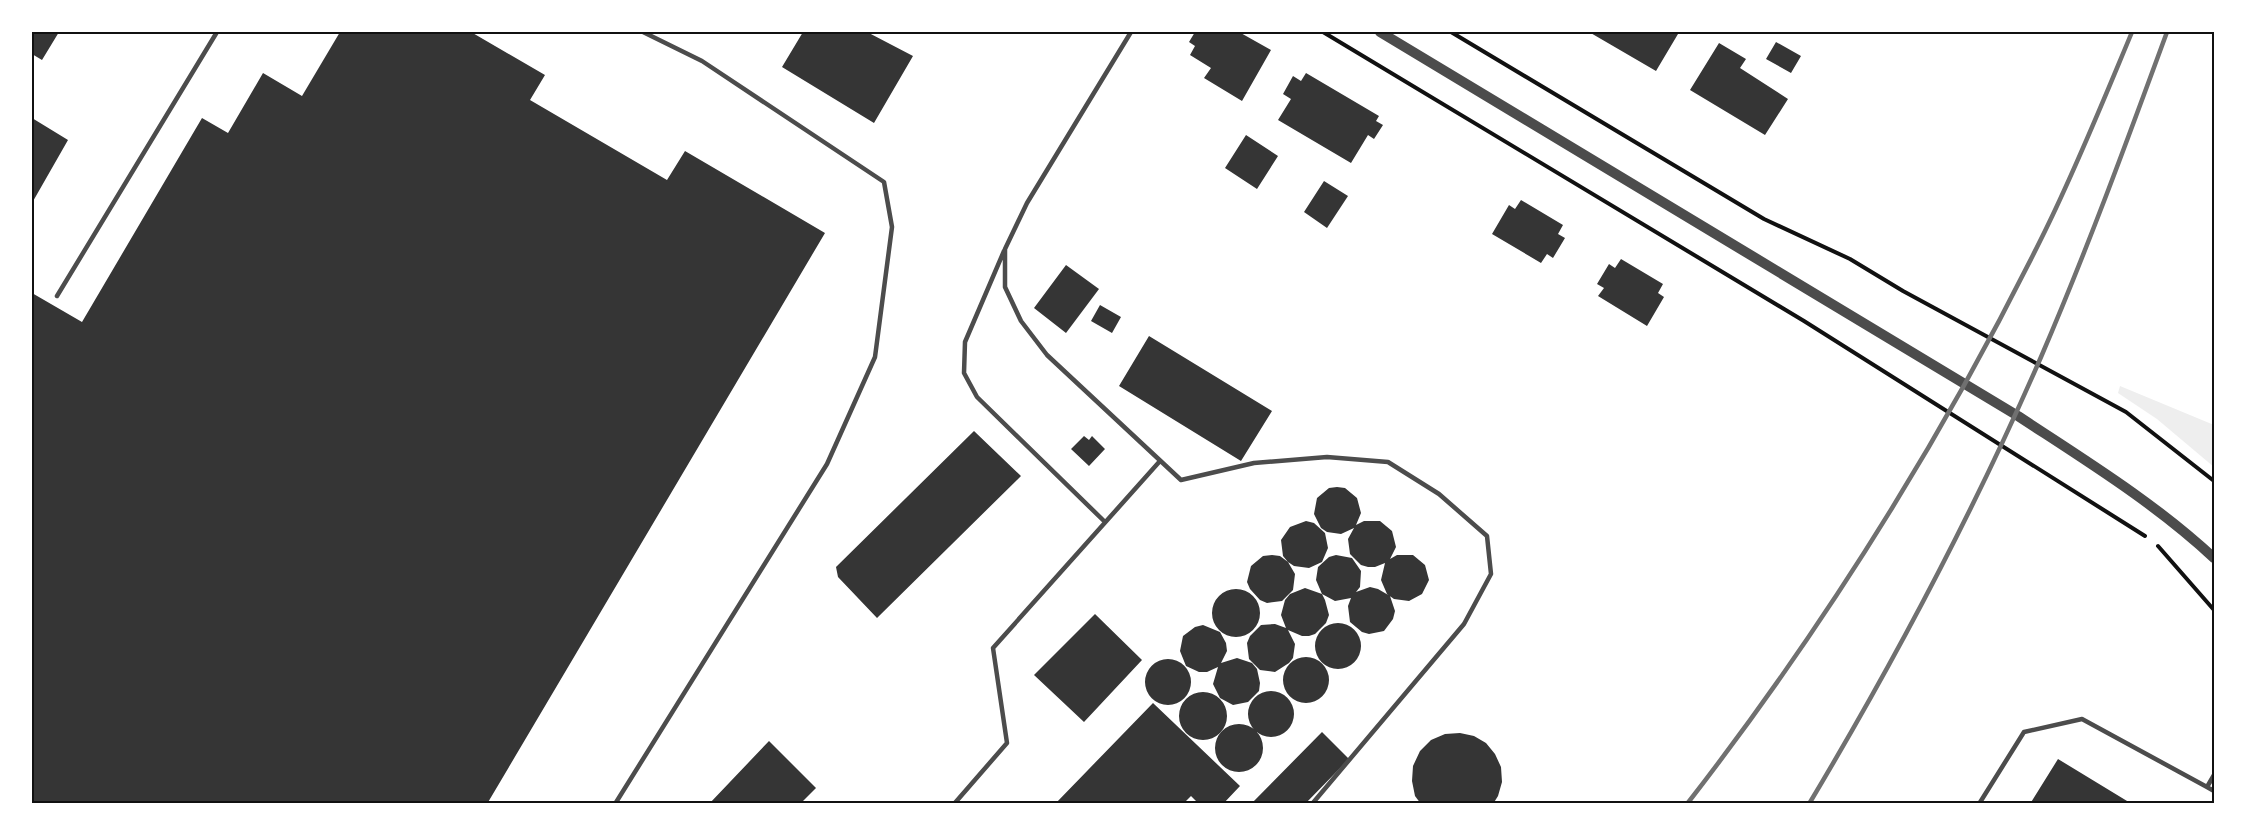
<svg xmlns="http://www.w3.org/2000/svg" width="2246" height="835" font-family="'Open Sans',sans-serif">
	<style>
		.green { fill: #eee }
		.building { fill: #353535 }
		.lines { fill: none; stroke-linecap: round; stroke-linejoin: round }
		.path { stroke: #111; stroke-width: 4 }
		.service { stroke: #4c4c4c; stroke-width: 4.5 }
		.tertiary { stroke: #4c4c4c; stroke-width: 10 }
		.rail { stroke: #707070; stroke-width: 4.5 }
		.neatline { fill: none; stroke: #111; stroke-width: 2 }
	</style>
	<rect width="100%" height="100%" fill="#fff"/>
	<path class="green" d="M2120,386L2214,425V467L2157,419L2118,393Z"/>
	<path class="building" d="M32,32H59L42,60L32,54Z
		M340,32H471L545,75L530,100L667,180L685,151L825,233L487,804H32V293L82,322L202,118L228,133L263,73L302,96Z
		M803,32H867L913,56L874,123L782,67Z
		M1195,32H1239L1271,50L1242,101L1204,78L1211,68L1190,55L1195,46L1189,42Z
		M1589,32H1674L1678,34L1656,71Z
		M1776,42L1801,56L1791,73L1766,59Z
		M1719,43L1746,59L1740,68L1788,99L1765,135L1690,90Z
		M1306,73L1379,116L1376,121L1383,125L1374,139L1368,135L1351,163L1278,120L1291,99L1283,94L1293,76L1301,81Z
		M32,118L68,140L32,203Z
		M1246,135L1278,156L1257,189L1225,168Z
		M1324,181L1348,196L1327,228L1304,212Z
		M1521,200L1563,225L1558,234L1565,238L1553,258L1547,254L1541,263L1492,234L1509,205L1515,209Z
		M1621,259L1663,284L1658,293L1664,297L1647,326L1598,296L1604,288L1597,284L1609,264L1615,268Z
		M1066,265L1099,289L1066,333L1034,308Z
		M1100,305L1121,317L1112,333L1091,321Z
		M1149,336L1272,411L1241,461L1119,386Z
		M974,431L1021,476L877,618L838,577L836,567Z
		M1084,436L1089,440L1092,436L1105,449L1089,466L1071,449Z
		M1337,487L1345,488L1357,498L1361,513L1356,525L1364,521H1380L1392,531L1396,547L1390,559L1397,555H1413L1425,565L1429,580L1422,594L1409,601L1394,599L1387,594L1381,580L1385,563L1375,567H1368L1361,565L1350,554L1348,539L1354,528L1341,534L1327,532L1321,528L1314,514L1317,498L1329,488Z
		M1306,521L1314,523L1325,533L1328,548L1322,562L1309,568L1294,566L1288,562L1295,574L1293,590L1282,601L1267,603L1260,600L1250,589L1247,582L1251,566L1263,556L1272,555L1280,556L1288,562L1283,556L1281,540L1290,527Z
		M1336,555L1352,558L1361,571L1360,587L1356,592L1370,587L1378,589L1390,596L1395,611L1393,619L1384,631L1369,634L1362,632L1350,622L1348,606L1351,598L1335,601L1322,594L1316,580L1318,567L1329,557Z
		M1305,588L1322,594L1325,600L1329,615L1326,623L1315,634L1309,636H1302L1288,630L1295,644L1293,658L1289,663L1275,672L1260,670L1249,659L1247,643L1250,636L1261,625L1275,624L1286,628L1281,615L1285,600L1290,594Z
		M1212 613a24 24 0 1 1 48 0a24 24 0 1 1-48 0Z
		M1095,614L1142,660L1084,722L1034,675Z
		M1315 646a23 23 0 1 1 46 0a23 23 0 1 1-46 0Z
		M1203,625L1220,632L1226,643L1227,651L1221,663L1237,658L1252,663L1257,669L1260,683L1259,691L1248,702L1233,705L1220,698L1213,684L1218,667L1207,672H1199L1186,666L1180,651L1183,636L1195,627Z
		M1283 680a23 23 0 1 1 46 0a23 23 0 1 1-46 0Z
		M1145 682a23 23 0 1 1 46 0a23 23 0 1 1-46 0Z
		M1248 714a23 23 0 1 1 46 0a23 23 0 1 1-46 0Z
		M1179 716a24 24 0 1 1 48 0a24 24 0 1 1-48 0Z
		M1153,703L1240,786L1223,804H1199L1191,796L1183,804H1163L1161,802L1159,804H1055Z
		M1215 748a24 24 0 1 1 48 0a24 24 0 1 1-48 0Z
		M1322,732L1349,759L1305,804H1251Z
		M1460,733L1474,736L1486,743L1495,754L1501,767L1502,782L1498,796L1493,804H1421L1415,796L1412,781L1413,766L1420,751L1431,740L1445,734Z
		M769,741L816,788L800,804H709Z
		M2058,759L2132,804H2030Z"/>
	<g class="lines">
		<path class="path" d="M1323,32L1804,321L2145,536
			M1451,32L1764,219L1850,259L1903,291L2126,412L2214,481
			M2158,546L2214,610"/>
		<path class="service" d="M1131,32L1027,203L1005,249V287L1021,321L1047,355L1181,480L1254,463L1327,457L1388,462L1439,494L1487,536L1491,574L1464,624L1312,804
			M1004,251L965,342L964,373L977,397L1105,522
			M57,296L217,32
			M2214,775L2207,787L2214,791
			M615,804L827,464L875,357L892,227L884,182L702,61L643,32
			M954,804L1007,743L993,648L1160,461
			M1979,804L2024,732L2082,719L2207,787"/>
		<path class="tertiary" d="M1380,32L2018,416C2085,460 2155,503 2214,558"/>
		<path class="rail" d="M1687,804C1826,625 1945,434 2045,231C2077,166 2104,99 2132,32
			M1809,804C1895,660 1974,511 2041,357C2087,250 2127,141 2167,32"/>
	</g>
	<rect width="2246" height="835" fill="none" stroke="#ffffff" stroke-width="66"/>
	<rect x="33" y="33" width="2180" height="769" class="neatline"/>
</svg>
